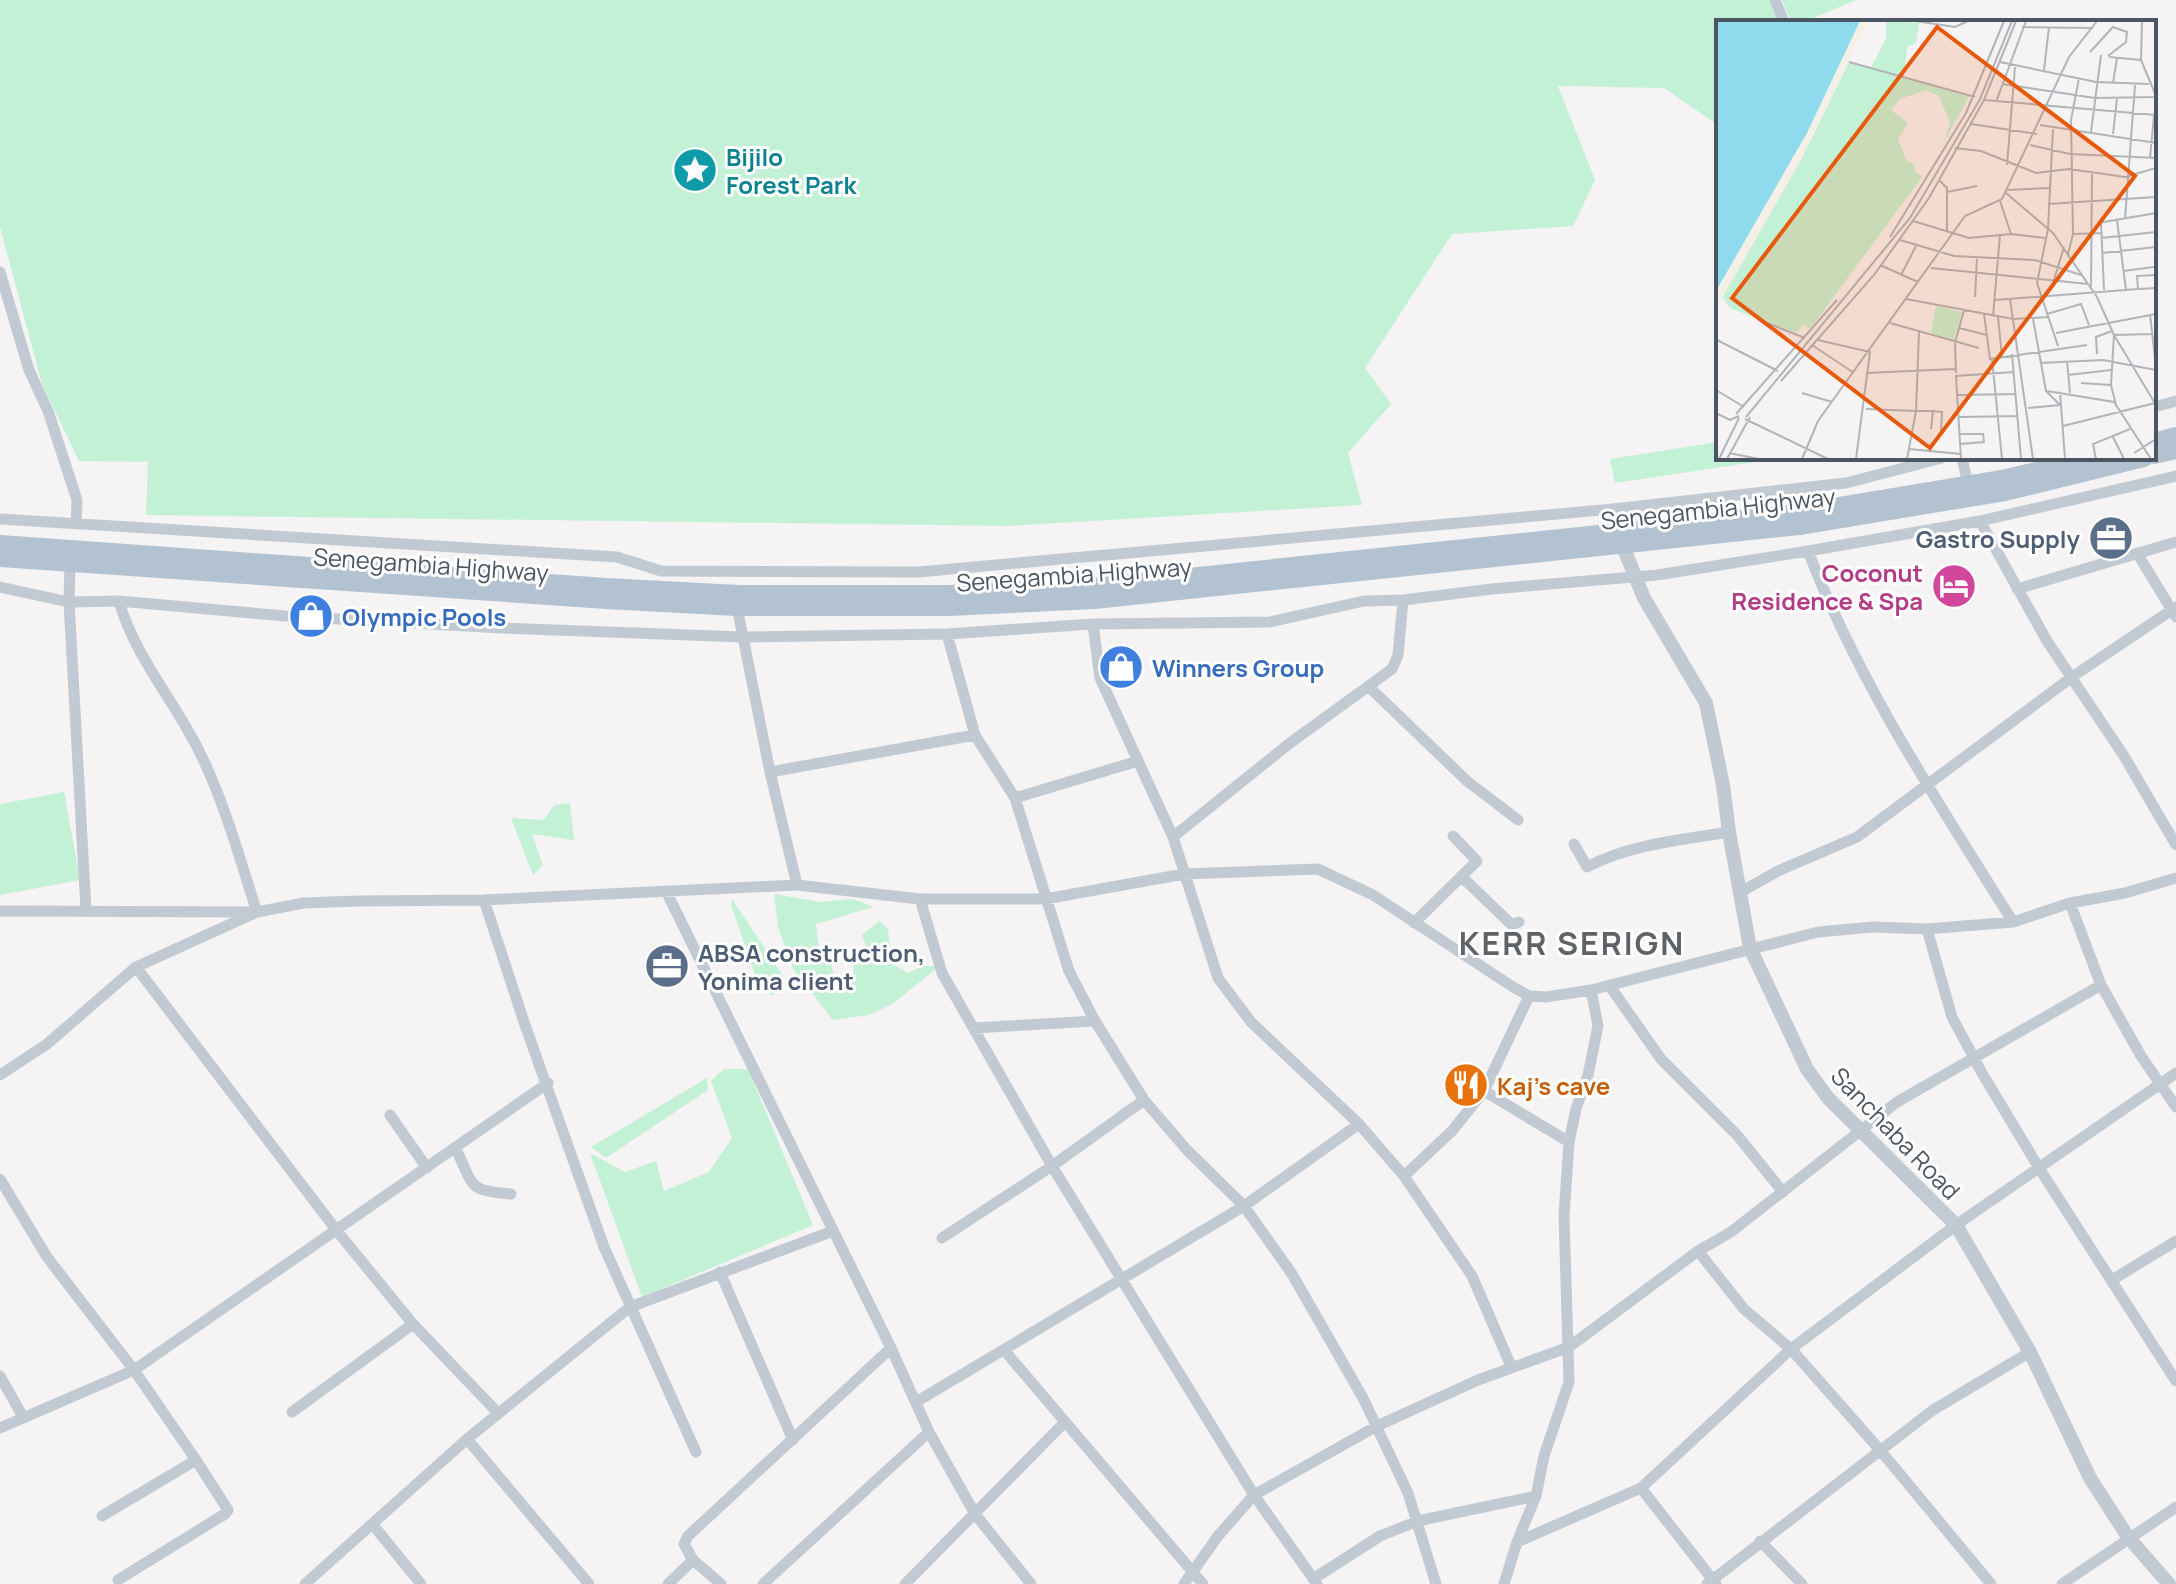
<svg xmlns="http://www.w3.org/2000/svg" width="2176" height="1584" font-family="Manrope,sans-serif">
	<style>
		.green { fill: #c3f1d5 }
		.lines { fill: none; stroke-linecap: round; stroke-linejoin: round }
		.minor { stroke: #c1cad2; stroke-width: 11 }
		.tertiary { stroke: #c1cad2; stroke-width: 14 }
		.primary { stroke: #b3c2d1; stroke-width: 18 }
		.labels { text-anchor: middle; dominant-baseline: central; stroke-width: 6; stroke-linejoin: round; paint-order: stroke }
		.culture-label { font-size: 24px; font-weight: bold; fill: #0d838f; stroke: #fff; text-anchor: start }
		.street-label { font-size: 24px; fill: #4a5661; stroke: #fff }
		.service-label { font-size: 24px; font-weight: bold; fill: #4e5e75; stroke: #fff; text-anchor: end }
		.hotel-label { font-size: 24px; font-weight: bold; fill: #b23c85; stroke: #fff; text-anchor: end }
		.shop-label { font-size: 24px; font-weight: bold; fill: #366cbe; stroke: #fff; text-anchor: start }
		.food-label { font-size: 24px; font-weight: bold; fill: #c56008; stroke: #fff; text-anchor: start }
		.district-label { font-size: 32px; font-weight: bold; letter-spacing: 2px; fill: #5f6368; stroke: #fff }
		.inset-road { fill: none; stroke: #b1b4b9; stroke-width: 2 }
		.view { fill: #e8590c; fill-opacity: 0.15; stroke: #e8590c; stroke-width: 4 }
		.inset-edge { fill: none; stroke: #4a5661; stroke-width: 4 }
	</style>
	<rect width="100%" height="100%" fill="#f5f3f3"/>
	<path class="green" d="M0,0H1769L1778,22H1718V125L1664,88L1558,86L1595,180L1573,226L1452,234L1365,368L1391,404L1348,453L1362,505L1008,526L146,515L148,462L79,461L42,384L0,227Z
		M1782,0H1856L1804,22H1791Z
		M1718,442V458H1781L1615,483L1610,459Z
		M64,792L80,880L0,895V804Z
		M570,803L574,840L532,834L543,865L533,875L511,818L544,820L554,805Z
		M774,894L820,902L853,899L873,907L816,924L820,959L830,957L837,993L854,980L853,963L866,947L862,935L879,921L888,929L892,964L908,973L922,966H940L892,1004L869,1015L833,1020L793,969L778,927Z
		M732,899L783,976L773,996L758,983L731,905Z
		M724,1069H748L813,1225L642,1297L590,1153L625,1172L656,1161L664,1191L709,1172L732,1138L711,1081Z
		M707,1078L708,1090L606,1158L591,1147Z"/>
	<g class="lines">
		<path class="minor" d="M1775,0L1784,22
			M0,272L29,370L48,411L77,500L76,524
			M2154,407L2176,401
			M1962,458L1968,485
			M0,519L617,557L661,571L918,572L1613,509L1846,483L1942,458
			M1980,521L2047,641L2124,756L2176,845
			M1808,551C1859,684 1938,802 2013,922
			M2137,553L2176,617
			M70,562L69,602L86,910
			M0,587L69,602L119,601L285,616L502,628L742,637L947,634L1093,624L1270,622L1364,601L1403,600L1492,589L1657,575L1808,551L1980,521L2176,476
			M2017,589L2176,542
			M737,607L770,772L797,885
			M1093,624L1100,678L1173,837L1218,978L1251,1022L1359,1124L1404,1176L1472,1276L1511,1366
			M947,634L975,735L1015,798L1069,971L1095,1021L1144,1100L1187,1150L1244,1206L1292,1274L1363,1398L1408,1493L1436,1584
			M1368,686L1467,781L1518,820
			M770,772L975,735
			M1015,798L1138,761
			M1173,837L1290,743L1392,669L1398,655L1403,600
			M1574,844L1587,867C1631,844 1681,840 1729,832
			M1461,876L1512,925L1519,922
			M666,891L891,1348L929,1432L975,1514L1031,1584
			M1739,893L1778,871L1857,837L2072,677L2176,607
			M920,899L942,973L1052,1166L1254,1495L1317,1584
			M484,900L525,1025L604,1247L696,1452
			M2070,903L2101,985L2141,1056L2176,1107
			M0,911L257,912L304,903L358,901L484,900L797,885L920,899H1045L1184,874L1318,869L1373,895L1513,987L1529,996L1546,997L1591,990L1818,932L1873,927L1927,929L2013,922L2070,903L2125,893L2176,878
			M1414,923L1477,861L1453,836
			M1927,929L1952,1017L1982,1073L2039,1168L2176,1381
			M136,967L337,1231L413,1324L498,1413
			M1609,985L1661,1059L1737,1135L1783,1192
			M974,1028L1095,1021
			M0,1075L47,1044L136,967L257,912C239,857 224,800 198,749C173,699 134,655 119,601
			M1484,1091L1569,1142
			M390,1115L427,1168
			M456,1149C474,1186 467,1191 511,1194
			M1404,1176L1452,1131L1484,1091L1529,996
			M0,1179L47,1257L134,1370L0,1428
			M942,1238L1052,1166L1144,1100
			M1698,1251L1744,1309L1791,1349L1880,1450L1991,1584
			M720,1272L793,1440
			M2112,1280L2176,1241
			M1004,1350L1203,1584
			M0,1376L23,1417
			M916,1402L1244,1206L1359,1124
			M292,1412L413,1324
			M467,1439L630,1307L833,1231
			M196,1460L134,1370L548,1083
			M1641,1488L1716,1584
			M102,1516L196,1460L228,1510L225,1514L118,1580
			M373,1525L421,1584
			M1760,1541L1802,1584
			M1517,1542L1641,1488L1791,1349L1956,1225L2176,1073
			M1313,1579L1380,1536L1418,1521L1536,1496
			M305,1584L467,1439L589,1584
			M668,1584L693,1560
			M721,1584L693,1560L684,1544L688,1536L891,1348
			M763,1584L929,1432
			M905,1584L1065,1422
			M1184,1584L1218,1536L1254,1495L1377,1426L1478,1380L1569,1347L1698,1251L1731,1232L1897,1102L2101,985
			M1504,1584L1517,1542L1536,1496L1544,1456L1569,1382L1564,1215L1569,1142L1576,1109L1588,1075L1598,1026L1591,990
			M1707,1584L1933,1410L2030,1352
			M2062,1584L2176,1507"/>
		<path class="tertiary" d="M1622,544L1644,598L1706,703L1723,785L1729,832L1750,948L1807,1069L1828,1098L1956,1225L2030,1352L2090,1478L2128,1537L2169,1584"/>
		<path class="primary" d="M2154,442L2176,436
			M2154,455L2176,450
			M0,544L606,587L738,594H948L1093,587L1798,513L2002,479L2092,458
			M0,558L606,600L737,607H949L1094,600L1799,526L2005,492L2144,458"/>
	</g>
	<defs>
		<g id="sight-disc" transform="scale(2.3)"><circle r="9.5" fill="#0f9aa8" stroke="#fff"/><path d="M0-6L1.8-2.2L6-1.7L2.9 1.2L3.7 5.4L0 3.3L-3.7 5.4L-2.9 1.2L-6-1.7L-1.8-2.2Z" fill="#fff"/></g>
		<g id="office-disc" transform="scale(2.3)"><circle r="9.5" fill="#5c6f8a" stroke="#fff"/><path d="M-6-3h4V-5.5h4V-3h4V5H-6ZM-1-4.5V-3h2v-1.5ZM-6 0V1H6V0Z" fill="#fff"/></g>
		<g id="hotel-disc" transform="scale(2.3)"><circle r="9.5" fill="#d1479c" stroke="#fff"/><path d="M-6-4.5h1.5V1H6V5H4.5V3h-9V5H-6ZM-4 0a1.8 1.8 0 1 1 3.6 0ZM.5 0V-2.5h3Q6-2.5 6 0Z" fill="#fff"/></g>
		<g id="shop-disc" transform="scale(2.3)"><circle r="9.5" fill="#3f7fe0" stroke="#fff"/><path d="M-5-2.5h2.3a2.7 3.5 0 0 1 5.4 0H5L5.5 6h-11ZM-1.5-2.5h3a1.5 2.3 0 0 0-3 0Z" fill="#fff"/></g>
		<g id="restaurant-disc" transform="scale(2.3)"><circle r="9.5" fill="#e8710a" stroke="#fff"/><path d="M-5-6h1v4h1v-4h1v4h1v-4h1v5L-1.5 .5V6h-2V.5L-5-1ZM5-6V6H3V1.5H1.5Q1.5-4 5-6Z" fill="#fff"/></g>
	</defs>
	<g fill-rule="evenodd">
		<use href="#sight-disc" x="695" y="170"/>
		<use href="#office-disc" x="2111" y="538"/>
		<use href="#hotel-disc" x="1954" y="586"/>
		<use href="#shop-disc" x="311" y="616"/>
		<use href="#shop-disc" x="1121" y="667"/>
		<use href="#office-disc" x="667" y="966"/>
		<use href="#restaurant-disc" x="1466" y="1085"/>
	</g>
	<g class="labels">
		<g class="culture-label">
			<text x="726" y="156">Bijilo<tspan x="726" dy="28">Forest Park</tspan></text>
		</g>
		<g class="street-label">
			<text transform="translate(1718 508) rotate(-6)">Senegambia Highway</text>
			<text transform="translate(431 564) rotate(4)">Senegambia Highway</text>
			<text transform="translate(1074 574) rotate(-4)">Senegambia Highway</text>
			<text transform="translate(1896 1133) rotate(46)">Sanchaba Road</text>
		</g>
		<g class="service-label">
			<text x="2080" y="538">Gastro Supply</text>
			<text x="698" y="952" text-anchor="start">ABSA construction,<tspan x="698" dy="28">Yonima client</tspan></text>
		</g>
		<g class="hotel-label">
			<text x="1923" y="572">Coconut<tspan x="1923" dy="28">Residence &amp; Spa</tspan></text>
		</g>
		<g class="shop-label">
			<text x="342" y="616">Olympic Pools</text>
			<text x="1152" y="667">Winners Group</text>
		</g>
		<g class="food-label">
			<text x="1497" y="1085">Kaj's cave</text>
		</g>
		<g class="district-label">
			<text x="1572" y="943">KERR SERIGN</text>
		</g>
	</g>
	<g transform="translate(1716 20)">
		<rect width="440" height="440" fill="#f5f3f3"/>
		<path d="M170,1L203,3L200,23L191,27L188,57L155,47L170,19ZM133,42L253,77L228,122L234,103L223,76L210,70L184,79L175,90L192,103L182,119L191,142L198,143L200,153L207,156L94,309L88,304L81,312L68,309L14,288L6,277L87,136ZM220,286L246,292L238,320L215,313Z" fill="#c3f1d5"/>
		<path d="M144,1H152L87,136L0,289V271L91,113Z" fill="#f5f0e5"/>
		<path d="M0,1H144L91,113L0,271Z" fill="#90daee"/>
		<path class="inset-road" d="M199,1L239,7L252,1M426,1L425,40L440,76M306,7L377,8M374,32L397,7L411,12L410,22L392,36M393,37L425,40M133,42L259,77M284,42L380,62L433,64M328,50L333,7M397,63L401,38M286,64L379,78L440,77M268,80L440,95M280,82L310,1M255,104L321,114M324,105L440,123M337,109L332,209L321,263L342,326M375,112L385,35M397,114L401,79M314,125L354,134L440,138M239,128L265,131L320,153L353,149L409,157L440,148M434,138L438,95M291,145L299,47M223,160L231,168V211M291,170L333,168M231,172L261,166M290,173L337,213L381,277L398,315L395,365L400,385M284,181L295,214M332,184L440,177M409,199L419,65M401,200L410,270M197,201L253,218L295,214L329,218M385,202L388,270M382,203L440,193M357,214L386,213M174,217L250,93L288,1M385,218L440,212M184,220L238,236L319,240L365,255M386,233L440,227M352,234L357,214L355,100L363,58M164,245L202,262M215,248L372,264M407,251L438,247M185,255L200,226M337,263L348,227M375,267L376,152M422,269L421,256L440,255M259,277L261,239M190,279L297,299L333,297M294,279L317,439M279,280L422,269L440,268V276M268,294L274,339L371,325M331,294L365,284L373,305M434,294L440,348M277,296L284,215M282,297L286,337M41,299L89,318M317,299L330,371L344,385M174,303L263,328M243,308L271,315M203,312L200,391H217M340,313L440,294M437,314L398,315L440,385M1,320L62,351M102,320L154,332L140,439M96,325L138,353M296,334L305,439M381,334L380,317L396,311M276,339L286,439M351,341L354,373M324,343L387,340L440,350M150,353L239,349M240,353L239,323L248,290M352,355L395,350M65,361L158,255L213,178L268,80L300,1M365,363L395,365M0,370L28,387M331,371L398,382L435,439M344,372L349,439M86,373L116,382M242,375L300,374M312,388L344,385M150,389L200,391L191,439M0,393L14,400L23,396M20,394L121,280M30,397L194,198L264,79L296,1M243,397L302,396M29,399L112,439M347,406L439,383M215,409L217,391L226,392L225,412M244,414H267L268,422L244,424M397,417L408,439M193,429L245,434M13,433L43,439M418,433L440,419M3,439L23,398M11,439L34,397M86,439L102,401L249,196L286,179L353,37L381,1M245,439L240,356L298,352M380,439L377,424L414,409"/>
		<path class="view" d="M221,7L419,156L214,428L16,278Z"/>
		<rect width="440" height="440" class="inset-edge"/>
	</g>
</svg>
